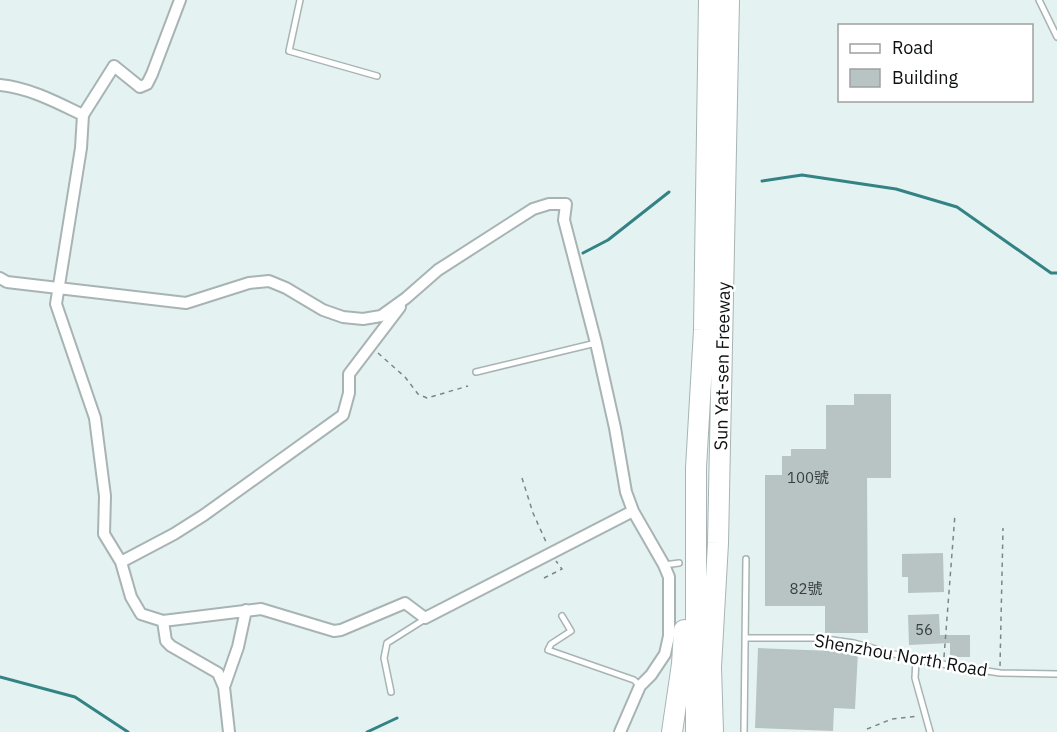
<svg xmlns="http://www.w3.org/2000/svg" width="1057" height="732" font-family="'IBM Plex Sans','Noto Sans TC',sans-serif">
	<style>
		.lines { fill: none; stroke-linecap: round; stroke-linejoin: round }
		.stream { stroke: #348384; stroke-width: 3 }
		.building { fill: #b8c4c4 }
		.service-casing { stroke: #a8b4b4; stroke-width: 8 }
		.minor-casing { stroke: #a8b4b4; stroke-width: 14 }
		.motorway-casing { stroke: #a8b4b4; stroke-width: 22 }
		.path { stroke: #7d8686; stroke-width: 1.5; stroke-dasharray: 4.5 4.5; stroke-linecap: butt }
		.service { stroke: #fff; stroke-width: 5 }
		.minor { stroke: #fff; stroke-width: 10 }
		.motorway { stroke: #fff; stroke-width: 20 }
		.labels { text-anchor: middle; dominant-baseline: central; stroke-width: 5; stroke-linejoin: round; paint-order: stroke }
		.number-label { font-size: 15px; fill: #383e3e }
		.street-label { font-size: 18px; fill: #0d1111; stroke: #fff }
	</style>
	<rect width="100%" height="100%" fill="#e5f2f2"/>
	<g class="lines">
		<path class="stream" d="M762,181L802,175L896,189L957,207L1051,273H1057
			M583,253L608,240L669,192
			M0,677L75,697L128,732
			M367,732L397,718"/>
	</g>
	<path class="building" d="M854,394H891V478H867L868,633H825V606H765V475H782V456H791V449H826V405H854Z
		M943,553L944,592L908,593V577H902V554Z
		M939,614L940,635H970V657H950V643L909,645L908,615Z
		M758,648L858,652L855,709L834,708L833,731L755,728Z"/>
	<g class="lines">
		<g class="service-casing">
			<path id="service" d="M300,0L289,51L377,76
				M1039,0L1057,37
				M476,372L596,343
				M664,565L679,563
				M562,616L571,631L551,644L548,650L634,680L640,686
				M745,638H818L854,643L916,660L1000,673L1057,674
				M916,660L915,678L930,732
				M391,692L384,658L387,643L425,619
				M744,732L746,559"/>
		</g>
		<g class="minor-casing">
			<path id="minor" d="M180,0L152,74L147,84L140,87L114,66L83,115L81,148L56,304L95,418L105,496L104,534L121,562L131,597L141,614L163,621L261,609L334,631L341,630L405,603L425,618L633,511
				M0,85C30,88 56,102 83,115
				M0,278L7,282L186,303L249,283L269,281L286,288L323,310L343,317L363,319L381,316L406,298L438,270L533,209L549,204H566L564,220L596,343L615,428L626,492L633,511L664,565L669,577V636L665,654L651,675L640,686L620,732
				M121,562L174,534L204,515L343,415L349,393V374L400,307
				M163,621L166,641L171,646L218,673L224,687L229,732
				M224,687L238,647L246,610"/>
		</g>
		<g class="motorway-casing">
			<path id="motorway" d="M672,732L682,664L684,630
				M696,732V468L704,330L709,0
				M713,732L711,667L718,543L729,0"/>
		</g>
		<path class="path" d="M378,353L405,377L418,394L427,398L468,386
			M522,478L533,513L547,544
			M544,578L562,569L556,561
			M944,657L955,514
			M1000,666L1003,528
			M867,729L892,719L918,716"/>
		<use href="#service" class="service"/>
		<use href="#minor" class="minor"/>
		<use href="#motorway" class="motorway"/>
	</g>
	<g class="labels">
		<g class="number-label">
			<text x="808" y="477">100號</text>
			<text x="806" y="588">82號</text>
			<text x="924" y="629">56</text>
		</g>
		<g class="street-label">
			<text transform="translate(722 366) rotate(-89)">Sun Yat-sen Freeway</text>
			<text transform="translate(901 655) rotate(10)">Shenzhou North Road</text>
		</g>
	</g>
	<rect x="838" y="24" width="195" height="78" fill="#ffffff" stroke="#9ea0a0" stroke-width="1.5"/>
	<rect x="850" y="44" width="30" height="9" fill="#ffffff" stroke="#9ea0a0" stroke-width="1.5"/>
	<text x="892" y="54" font-size="18" fill="#0d1111">Road</text>
	<rect x="850" y="69" width="30" height="18" fill="#b8c4c4" stroke="#9ea0a0" stroke-width="1.5"/>
	<text x="892" y="84" font-size="18" fill="#0d1111">Building</text>
</svg>
